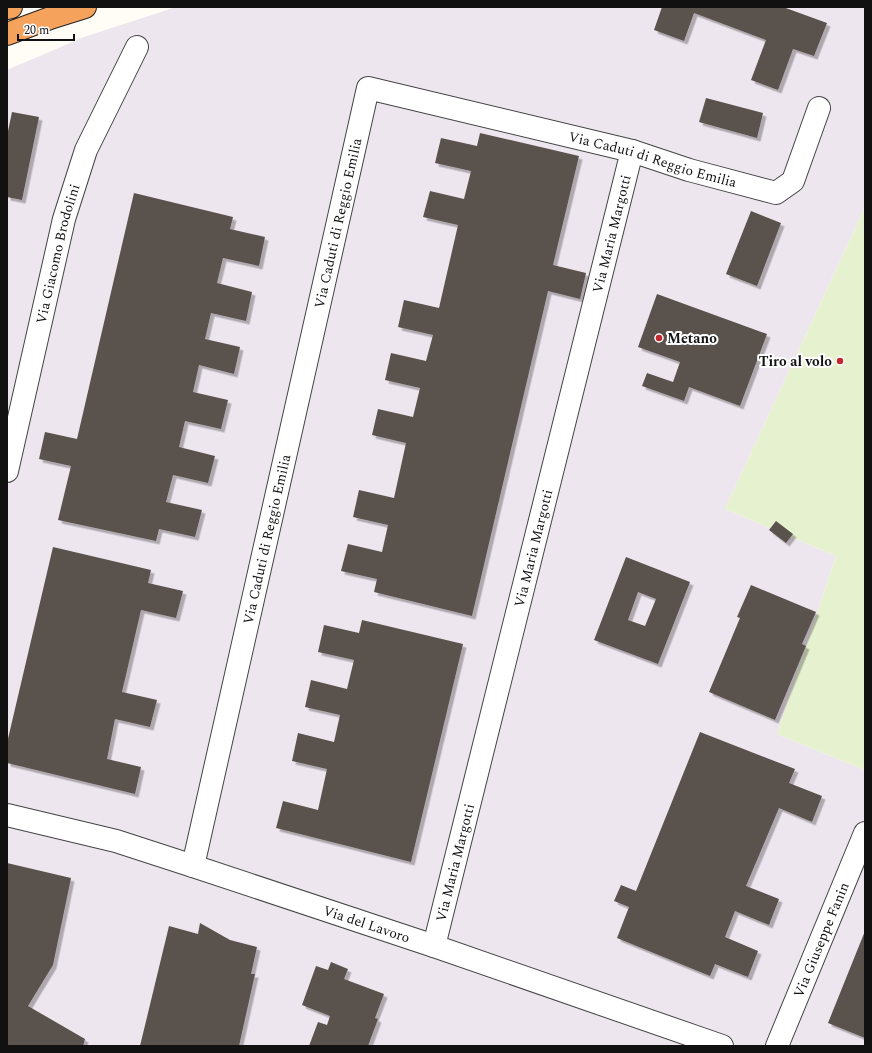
<svg xmlns="http://www.w3.org/2000/svg" width="872" height="1053" font-family="Spectral,serif">
	<style>
		.industrial { fill: #eee6ef }
		.pitch { fill: #e6f2cf }
		.building { fill: #5a524d; fill-rule: evenodd; filter: url(#shadow) }
		.lines { fill: none; stroke-linecap: round; stroke-linejoin: round }
		.minor-casing { stroke: #444; stroke-width: 24 }
		.highway-casing { stroke: #222; stroke-width: 24 }
		.minor { stroke: #fff; stroke-width: 22 }
		.highway { stroke: #f5a25d; stroke-width: 22 }
		.poi-dot { fill: #c4262e; stroke: #fff; stroke-width: 1.5 }
		.labels { text-anchor: middle; dominant-baseline: central; stroke-width: 4; stroke-linejoin: round; paint-order: stroke }
		.street-label { font-size: 14px; fill: #111; stroke: #fff }
		.poi-label { font-size: 14px; font-weight: bold; fill: #111; stroke: #fff; text-anchor: start }
	</style>
	<defs>
		<filter id="shadow"><feDropShadow dx="3.5" dy="3.5" stdDeviation="0" flood-color="#0004"/></filter>
	</defs>
	<rect width="100%" height="100%" fill="#fffdf5"/>
	<path class="industrial" d="M176,7H865V207L725,509L836,556L777,734L865,770V1046H7V70L84,37Z"/>
	<path class="pitch" d="M865,207V770L777,734L836,556L725,509Z"/>
	<path class="building" d="M662,7H783L827,23L814,56L793,49L778,90L751,80L766,40L694,13L684,41L654,30Z
		M706,98L763,113L757,138L699,122Z
		M12,112L39,117L22,200L7,197V136Z
		M480,133L579,156L553,265L586,273L580,299L548,291L472,616L374,592L377,579L341,571L348,544L382,552L388,525L353,517L359,490L394,498L406,443L372,435L378,409L413,417L420,388L385,380L391,353L426,361L433,335L398,327L404,300L439,308L458,225L423,217L430,191L464,199L471,171L435,163L441,138L477,146Z
		M134,193L233,217L230,229L265,237L259,266L223,258L217,283L252,292L246,321L211,313L205,339L240,347L234,374L199,365L193,392L228,400L221,429L185,421L179,447L215,456L208,483L173,475L166,502L202,510L195,537L159,529L156,541L58,520L71,466L39,459L45,432L77,439Z
		M751,211L781,223L757,286L726,274Z
		M657,294L767,334L740,406L689,387L684,401L642,386L647,373L673,382L680,362L638,347Z
		M776,521L793,534L786,543L769,530Z
		M53,547L151,570L148,583L183,591L176,618L141,610L122,692L157,700L150,727L115,719L107,759L141,767L135,794L7,763V743Z
		M626,557L690,582L658,664L594,640ZM638,592L656,599L645,626L628,620Z
		M751,585L816,612L802,644L806,646L775,720L709,692L740,618L737,617Z
		M362,620L463,644L411,862L276,828L283,801L318,810L327,769L292,761L298,733L334,742L340,715L305,707L311,680L347,689L354,660L318,652L324,625L359,633Z
		M700,732L795,769L789,783L822,796L812,822L779,808L746,886L779,899L769,925L735,911L725,937L758,951L748,977L715,964L710,976L617,938L629,907L614,901L621,885L636,891Z
		M7,863L71,878L53,965L28,1006L85,1039L83,1046H7Z
		M200,923L230,940L257,947L251,974H255L239,1046H140L169,926L198,934Z
		M865,931V1038L828,1023Z
		M331,962L348,969L344,979L384,994L375,1018L378,1019L368,1046H309L318,1022L327,1025L330,1016L302,1005L316,966L328,970Z"/>
	<g class="lines">
		<g class="minor-casing">
			<g id="minor">
				<path id="s1" d="M7,471L64,219L86,150L137,47"/>
				<path id="s2" d="M7,815L116,841L193,866L434,946L722,1046"/>
				<path id="s3" d="M193,866L368,88L632,151L689,170L776,193L793,181L819,108"/>
				<path id="s4" d="M434,946L632,151"/>
				<path id="s5" d="M777,1046L865,833"/>
			</g>
		</g>
		<g class="highway-casing">
			<path id="highway" d="M7,8L11,7
				M7,34L53,17L85,7"/>
		</g>
		<use href="#minor" class="minor"/>
		<use href="#highway" class="highway"/>
	</g>
	<g class="poi-dot">
		<circle cx="659" cy="338" r="4"/>
		<circle cx="840" cy="361" r="4"/>
	</g>
	<g class="labels">
		<g class="street-label">
			<text stroke="none"><textPath href="#s3" startOffset="1091">Via Caduti di Reggio Emilia</textPath></text>
			<text stroke="none"><textPath href="#s3" startOffset="659">Via Caduti di Reggio Emilia</textPath></text>
			<text stroke="none"><textPath href="#s4" startOffset="734">Via Maria Margotti</textPath></text>
			<text stroke="none"><textPath href="#s1" startOffset="223">Via Giacomo Brodolini</textPath></text>
			<text stroke="none"><textPath href="#s3" startOffset="335">Via Caduti di Reggio Emilia</textPath></text>
			<text stroke="none"><textPath href="#s4" startOffset="410">Via Maria Margotti</textPath></text>
			<text stroke="none"><textPath href="#s4" startOffset="86">Via Maria Margotti</textPath></text>
			<text stroke="none"><textPath href="#s2" startOffset="376">Via del Lavoro</textPath></text>
			<text stroke="none"><textPath href="#s5" startOffset="115">Via Giuseppe Fanin</textPath></text>
		</g>
		<g class="poi-label">
			<text x="667" y="338">Metano</text>
			<text x="832" y="361" text-anchor="end">Tiro al volo</text>
		</g>
	</g>
	<rect width="872" height="1053" fill="none" stroke="#111111" stroke-width="16"/>
	<path d="M18 34v6h56v-6" fill="none" stroke="#111111" stroke-width="2"/>
	<text x="24" y="34" font-size="12" fill="#111111" stroke="#ffffff" stroke-width="3" paint-order="stroke">20 m</text>
</svg>
